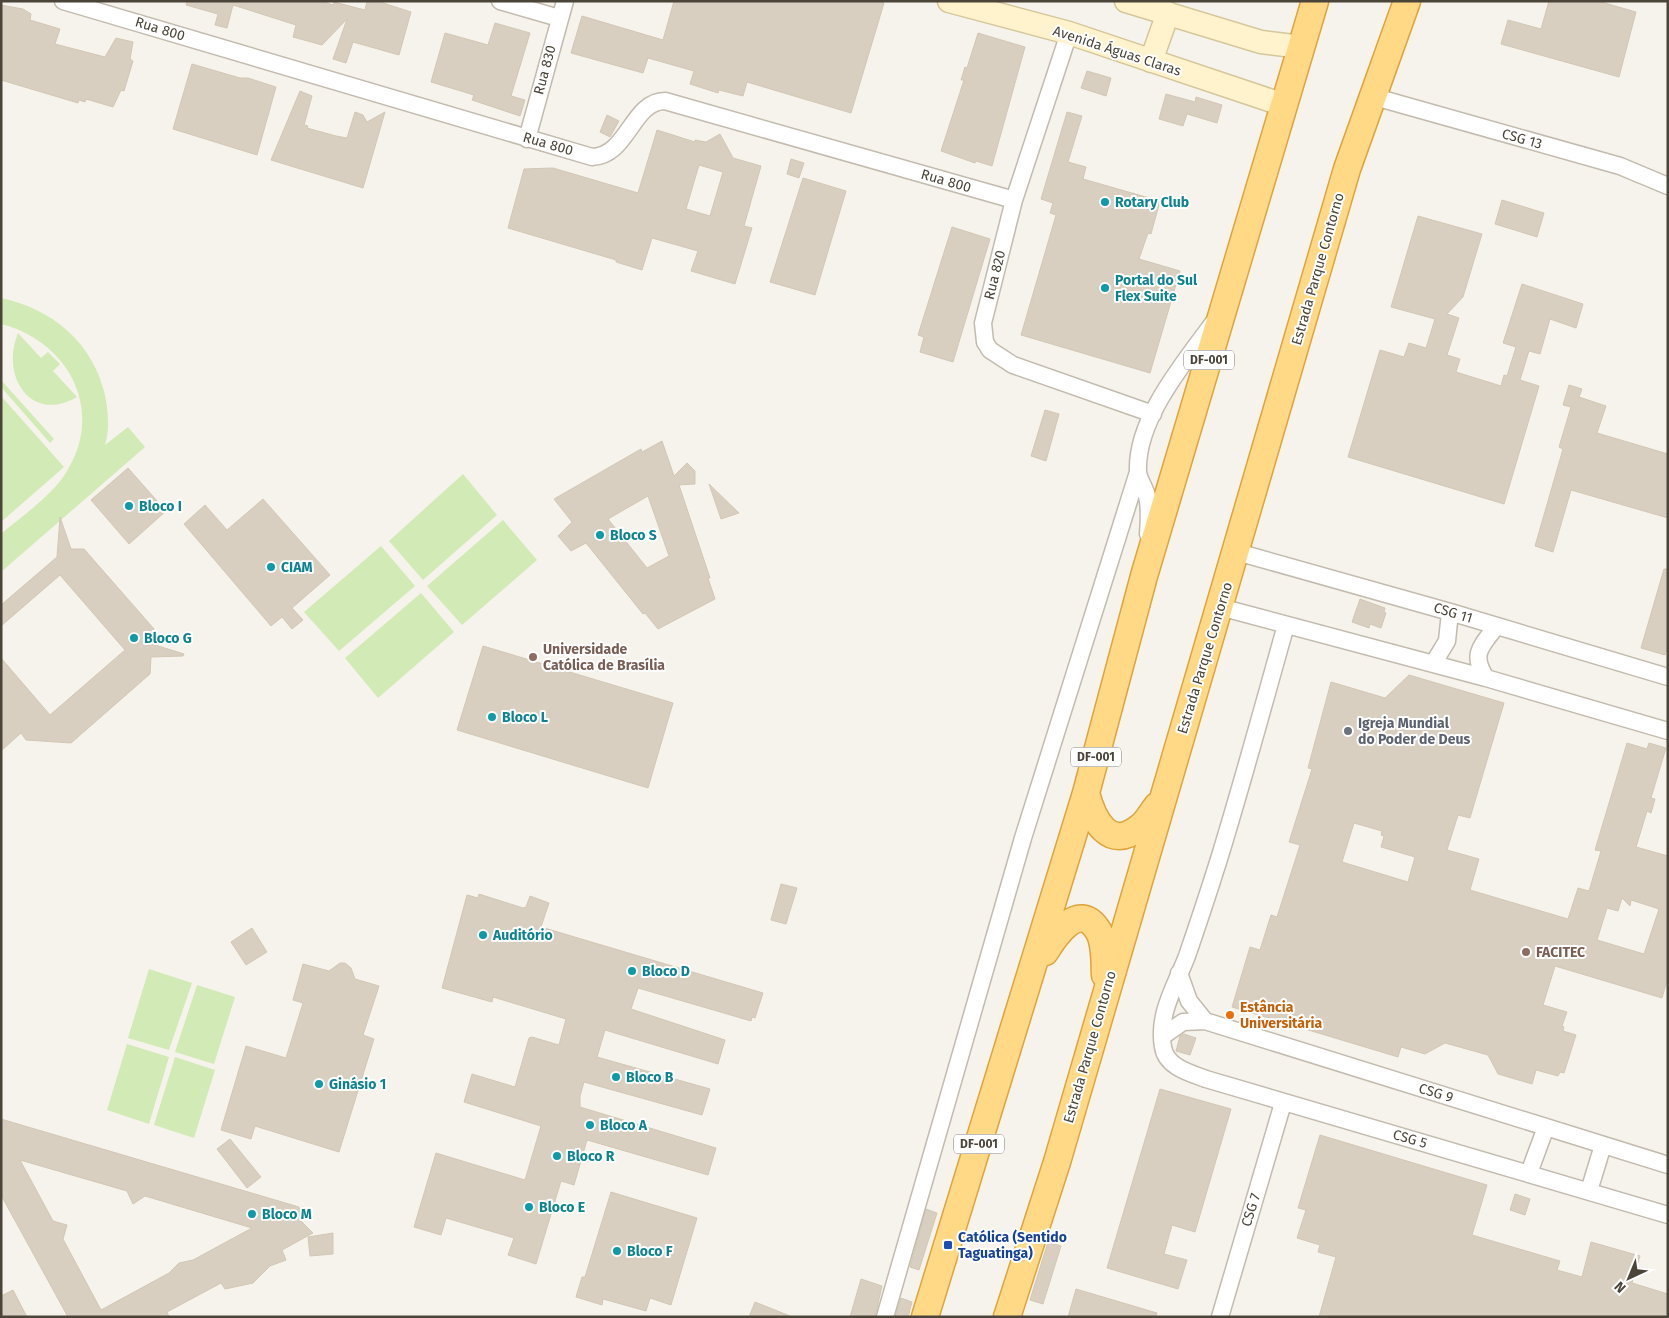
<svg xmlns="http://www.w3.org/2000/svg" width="1669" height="1318" font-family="'Fira Sans',sans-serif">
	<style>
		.green { fill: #d2eab5 }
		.building { fill: #d8cfc1; stroke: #d3c7b4; fill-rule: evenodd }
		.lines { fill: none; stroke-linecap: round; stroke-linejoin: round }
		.minor-casing { stroke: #c2bbae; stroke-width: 19 }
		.secondary-casing { stroke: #d6c79b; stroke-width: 25 }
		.trunk-casing { stroke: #e0a43c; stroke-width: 29 }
		.minor { stroke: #fff; stroke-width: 16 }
		.secondary { stroke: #fff3cd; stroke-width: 22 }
		.trunk { stroke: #ffd985; stroke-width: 26 }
		.culture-dot { fill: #0f9aa8; stroke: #fff; stroke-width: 2 }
		.education-dot { fill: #8d6e63; stroke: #fff; stroke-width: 2 }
		.worship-dot { fill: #6b7280; stroke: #fff; stroke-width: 2 }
		.food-dot { fill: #e8710a; stroke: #fff; stroke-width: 2 }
		.transit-dot { fill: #1a4fb4; stroke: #fff; stroke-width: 2 }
		.labels { text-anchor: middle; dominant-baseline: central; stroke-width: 4; stroke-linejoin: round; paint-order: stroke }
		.shield { fill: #fff; stroke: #817c74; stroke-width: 1 }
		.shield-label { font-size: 12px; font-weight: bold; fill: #4b4439 }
		.street-label { font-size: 14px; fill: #4b4439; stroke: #fff }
		.culture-label { font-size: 14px; font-weight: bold; fill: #0d838f; stroke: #fff; text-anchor: start }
		.education-label { font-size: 14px; font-weight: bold; fill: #785e54; stroke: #fff; text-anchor: start }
		.worship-label { font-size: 14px; font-weight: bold; fill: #5b616d; stroke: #fff; text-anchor: start }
		.food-label { font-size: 14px; font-weight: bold; fill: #c56008; stroke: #fff; text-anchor: start }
		.transit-label { font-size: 14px; font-weight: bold; fill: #164399; stroke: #fff; text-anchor: start }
	</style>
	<rect width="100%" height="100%" fill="#f6f3ec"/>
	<path class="green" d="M1,298C53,309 93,343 105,395C108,411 110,429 105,445L128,427L145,447L1,572V534C23,515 52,496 67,471C105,409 68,341 1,324Z
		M18,333L41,358L48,352L60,364L53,371L77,397C31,424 0,376 18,333Z
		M1,380L54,439L50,443L1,387Z
		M1,396L64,467L1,522Z
		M463,474L497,515L423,580L389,541Z
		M503,520L537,560L462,625L427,586Z
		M381,546L415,586L339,651L304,612Z
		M421,593L454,632L378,698L345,658Z
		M149,969L192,983L169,1050L128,1038Z
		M197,985L235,997L214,1064L175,1052Z
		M127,1044L169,1057L149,1124L107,1110Z
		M175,1057L215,1070L194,1138L154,1125Z"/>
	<path class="building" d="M187,1H321L333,5L334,2L365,10L367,1H377L411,12L399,55L353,42L346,63L333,59L347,19L322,45L293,37L296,25L233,5L227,28L215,25L218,14L186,5Z
		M674,1H877L884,3L851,113L747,82L743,96L719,90L718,93L690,84L694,71L648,58L643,73L571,53L582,16L663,40Z
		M1549,1H1598L1636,12L1619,77L1501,44L1508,20L1541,29Z
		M1,5L23,9L31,14L30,20L60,29L55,44L105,57L116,38L133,42L130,59L133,61L124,91L121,90L113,107L86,99L85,102L79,100L78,103L1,80Z
		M495,23L530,33L511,96L525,100L520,116L472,100L474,95L431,82L445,33L488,45Z
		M978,33L1025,47L992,166L976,161L975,163L941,151L964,80H961L965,67L967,68Z
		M192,64L240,78H248L276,87L257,155L173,129Z
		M1087,71L1111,78L1106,96L1081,88Z
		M300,91L312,96L304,125L308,126L307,128L336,136L347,138L355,112L363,115L367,122L385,112L363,188L271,160Z
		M1166,94L1195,102L1196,97L1222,105L1217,123L1187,114L1183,126L1159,119Z
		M1067,112L1082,116L1068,162L1086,167L1083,179L1160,201L1151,234L1148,233L1139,259L1180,271L1150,373L1021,335L1056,215L1050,213L1053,203L1041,199Z
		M607,115L619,121L610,137L600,132Z
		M657,130L695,142V140L706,142L720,134L733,158L761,166L744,226L752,228L735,284L691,271L698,251L652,238L642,270L616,262V260L508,228L524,169L553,168L638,193ZM699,165L723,172L710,216L686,209Z
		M791,159L804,163L799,178L787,174Z
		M803,178L846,191L815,295L770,282Z
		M1502,200L1544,213L1537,237L1495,224Z
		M1418,216L1482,234L1463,297L1447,314L1459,318L1447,355L1460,359L1456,372L1501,386L1504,375L1507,376L1516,347L1503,343L1522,284L1583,304L1576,328L1550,319L1540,354L1529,351L1520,380L1539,386L1504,504L1348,457L1380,350L1404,357L1409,343L1426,348L1435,319L1391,307Z
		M952,227L990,239L953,362L920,352L924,337L918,335Z
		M1569,385L1582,389L1579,397L1606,406L1597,433L1668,454V518L1571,490L1553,552L1535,546L1563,449L1559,447L1571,407L1563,405Z
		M1045,410L1059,414L1046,461L1031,456Z
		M662,441L674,476L687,463L695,471V484L679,485L710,578H708L715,599L658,629L645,613L643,614L586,543L571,551L558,536L572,522L554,499L641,449L642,452ZM648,496L669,556L647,568L608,519Z
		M128,468L166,511L129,544L91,500Z
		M709,484L739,513L721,519Z
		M263,499L330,575L292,608L303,620L292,629L282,617L271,626L184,524L205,505L227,530Z
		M60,517L71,549H84L154,629L152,644L184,654L183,656L151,657L150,674L71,743L26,740L21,733L1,751V658L50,715L125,650L60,575L1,626V605L57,557Z
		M1664,569H1668V646L1665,655L1641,648Z
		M1360,599L1385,608L1384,612L1386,613L1381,628L1370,624L1369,628L1352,622Z
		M483,646L673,703L648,788L457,730Z
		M1409,675L1504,703L1470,818L1458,815L1447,850L1479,859L1470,890L1568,919L1578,888L1589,891L1601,851L1595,850L1627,743L1647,749L1649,743L1666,748L1651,798L1655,799L1651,813L1647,811L1636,847L1668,856V977L1662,998L1555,966L1543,1005L1567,1012L1562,1026L1564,1027L1563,1031L1576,1035L1564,1073L1560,1072L1558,1076L1536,1070L1532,1084L1498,1074L1488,1055L1445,1043L1425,1054L1401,1047L1398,1057L1232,1007L1250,947L1260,950L1271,915L1277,917L1300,845L1289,842L1312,769L1308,768L1331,682L1385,698ZM1354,823L1382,831L1381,835L1384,836L1381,847L1415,857L1408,882L1342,862ZM1622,898L1630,906L1631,900L1659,909L1644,954L1597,940L1607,908L1618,911Z
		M781,884L797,888L786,924L771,920Z
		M479,894L523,908L526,907L530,896L549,903L541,927L763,993L755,1018L752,1017L751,1021L638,988L631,1009L725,1040L718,1064L605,1030L597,1057L710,1089L702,1115L584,1082L580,1096V1107L716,1148L708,1175L587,1140L574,1185L561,1181L536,1264L508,1255L514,1238L446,1218L441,1235L414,1227L436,1153L525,1180L541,1126L464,1102L472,1074L515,1087L529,1038L532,1037L559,1045L566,1019L493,997L492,1002L442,988L467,895L478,898Z
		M252,928L267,952L246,965L231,942Z
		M340,963H345L351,968L355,979L379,986L363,1035L374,1039L339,1152L255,1126L251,1139L221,1130L246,1046L286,1058L303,1003L293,1000L303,964L329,971Z
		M1184,1034L1196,1038L1190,1055L1176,1051L1180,1036Z
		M1160,1089L1231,1109L1195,1232L1172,1225L1164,1254L1187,1260L1178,1289L1107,1268Z
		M1,1119L299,1207L301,1221L313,1233L282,1250L286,1260L270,1266L253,1283L225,1289L221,1283L167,1312L169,1317H68L1,1195ZM20,1160L127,1191L133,1204L145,1196L252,1228L193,1260L179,1263L169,1273L101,1310L63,1239L67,1225L53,1221Z
		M1320,1135L1487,1185L1472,1235L1560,1261L1557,1270L1582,1277L1591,1242L1640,1256L1632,1283L1668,1294V1317H1319L1336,1257L1318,1252L1320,1245L1297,1238L1306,1210L1298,1208Z
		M230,1139L261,1177L247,1188L217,1149Z
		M611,1192L697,1218L671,1305L650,1298L646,1311L603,1299L602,1305L576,1297L582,1277H585Z
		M1515,1194L1530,1199L1525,1215L1510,1210Z
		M926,1209L937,1213L919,1270L910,1267Z
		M333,1233V1254L310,1256L308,1237Z
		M1048,1242L1061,1246L1043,1304L1030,1300Z
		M861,1279L882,1286L875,1317H850Z
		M1076,1289L1157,1313L1156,1317H1068Z
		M13,1290L27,1317H1V1296Z
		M901,1298L912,1302L908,1317H895Z
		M755,1302L790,1316V1317H749Z"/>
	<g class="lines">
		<g class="minor-casing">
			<path id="minor" d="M63,1L592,157C628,156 632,101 665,101L1014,200
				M500,1L559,18
				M1069,33L1014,200L983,323L985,342L990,350L1013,365L1153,414
				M1375,97L1620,166L1668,186
				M527,139L565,1
				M1148,534C1149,521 1150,508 1147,496C1145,487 1138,479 1138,471C1136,419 1184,363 1213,323
				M1237,552L1450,612L1668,677
				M1220,607L1486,678L1668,731
				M1286,625C1264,703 1243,781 1219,859C1209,891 1198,924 1187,956C1176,985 1157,1014 1163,1047C1166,1067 1190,1073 1206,1079L1668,1215
				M1433,664L1447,641L1450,612
				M1486,678C1471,655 1480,647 1496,627
				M1179,973L1189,1001L1205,1021
				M1163,1036L1183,1022L1205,1021L1668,1165
				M1529,1173L1546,1127
				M1589,1191L1603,1145
				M885,1317L1023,838L1138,472
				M1220,1317L1283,1103"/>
		</g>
		<g class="secondary-casing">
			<path id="secondary" d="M949,1L1069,33L1284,105
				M1126,1L1261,42L1301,47
				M1151,61L1168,13"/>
		</g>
		<g class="trunk-casing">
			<path id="trunk" d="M1086,793C1093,820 1109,852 1140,827C1147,822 1152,812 1157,806
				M1045,952C1055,936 1078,901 1097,929C1106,941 1104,961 1105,975
				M925,1317L1086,793L1144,576L1315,1
				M1007,1317L1057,1162L1347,169L1407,1"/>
		</g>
		<use href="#minor" class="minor"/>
		<use href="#secondary" class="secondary"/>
		<use href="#trunk" class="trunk"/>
	</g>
	<g class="culture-dot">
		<circle cx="1105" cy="202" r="5"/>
		<circle cx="1105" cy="288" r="5"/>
		<circle cx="129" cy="506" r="5"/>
		<circle cx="600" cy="535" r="5"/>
		<circle cx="271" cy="567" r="5"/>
		<circle cx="134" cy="638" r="5"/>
		<circle cx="492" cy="717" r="5"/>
		<circle cx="483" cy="935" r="5"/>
		<circle cx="632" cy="971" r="5"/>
		<circle cx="616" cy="1077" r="5"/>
		<circle cx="319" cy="1084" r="5"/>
		<circle cx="590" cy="1125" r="5"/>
		<circle cx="557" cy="1156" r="5"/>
		<circle cx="529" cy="1207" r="5"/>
		<circle cx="252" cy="1214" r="5"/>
		<circle cx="617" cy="1251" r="5"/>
	</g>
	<g class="education-dot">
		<circle cx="533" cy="657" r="5"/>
		<circle cx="1526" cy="952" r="5"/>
	</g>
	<circle class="worship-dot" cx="1348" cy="731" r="5"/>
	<circle class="food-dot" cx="1230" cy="1015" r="5"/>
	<rect class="transit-dot" x="943" y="1240" width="10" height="10" rx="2.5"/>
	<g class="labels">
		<g class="shield">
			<rect x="1184" y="350.5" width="50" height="19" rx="4"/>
			<rect x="1071" y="747.5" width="50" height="19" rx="4"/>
			<rect x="954" y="1134.5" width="50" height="19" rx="4"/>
		</g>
		<g class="shield-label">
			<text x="1209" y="360">DF-001</text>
			<text x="1096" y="757">DF-001</text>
			<text x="979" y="1144">DF-001</text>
		</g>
		<g class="street-label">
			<text transform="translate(160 29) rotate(17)">Rua 800</text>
			<text transform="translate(1117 51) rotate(18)">Avenida Águas Claras</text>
			<text transform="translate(545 70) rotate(-75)">Rua 830</text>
			<text transform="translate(1522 139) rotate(16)">CSG 13</text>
			<text transform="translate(548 144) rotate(16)">Rua 800</text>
			<text transform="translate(946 181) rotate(16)">Rua 800</text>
			<text transform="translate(1318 269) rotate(-74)">Estrada Parque Contorno</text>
			<text transform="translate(995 275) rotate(-76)">Rua 820</text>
			<text transform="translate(1453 613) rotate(17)">CSG 11</text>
			<text transform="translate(1205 658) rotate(-73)">Estrada Parque Contorno</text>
			<text transform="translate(1090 1047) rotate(-74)">Estrada Parque Contorno</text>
			<text transform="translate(1436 1093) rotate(17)">CSG 9</text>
			<text transform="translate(1410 1139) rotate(16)">CSG 5</text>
			<text transform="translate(1251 1210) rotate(-73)">CSG 7</text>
		</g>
		<g class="culture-label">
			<text x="1115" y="202">Rotary Club</text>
			<text x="1115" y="280">Portal do Sul<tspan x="1115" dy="16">Flex Suite</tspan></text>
			<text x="139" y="506">Bloco I</text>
			<text x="610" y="535">Bloco S</text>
			<text x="281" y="567">CIAM</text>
			<text x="144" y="638">Bloco G</text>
			<text x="502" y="717">Bloco L</text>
			<text x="493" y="935">Auditório</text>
			<text x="642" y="971">Bloco D</text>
			<text x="626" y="1077">Bloco B</text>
			<text x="329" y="1084">Ginásio 1</text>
			<text x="600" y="1125">Bloco A</text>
			<text x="567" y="1156">Bloco R</text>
			<text x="539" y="1207">Bloco E</text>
			<text x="262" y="1214">Bloco M</text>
			<text x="627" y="1251">Bloco F</text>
		</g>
		<g class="education-label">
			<text x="543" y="649">Universidade<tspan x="543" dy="16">Católica de Brasília</tspan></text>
			<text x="1536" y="952">FACITEC</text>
		</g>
		<g class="worship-label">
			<text x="1358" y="723">Igreja Mundial<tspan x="1358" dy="16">do Poder de Deus</tspan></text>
		</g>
		<g class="food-label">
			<text x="1240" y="1007">Estância<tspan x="1240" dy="16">Universitária</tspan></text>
		</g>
		<g class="transit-label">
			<text x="958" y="1237">Católica (Sentido<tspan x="958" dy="16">Taguatinga)</tspan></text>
		</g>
	</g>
	<rect width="1669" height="1318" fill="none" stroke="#4b4439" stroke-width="5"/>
	<g transform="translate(1629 1278) rotate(224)" stroke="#ffffff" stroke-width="4" paint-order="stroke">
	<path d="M0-4L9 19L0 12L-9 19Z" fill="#4b4439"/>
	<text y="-8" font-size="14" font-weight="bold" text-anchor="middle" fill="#4b4439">N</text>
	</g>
</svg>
